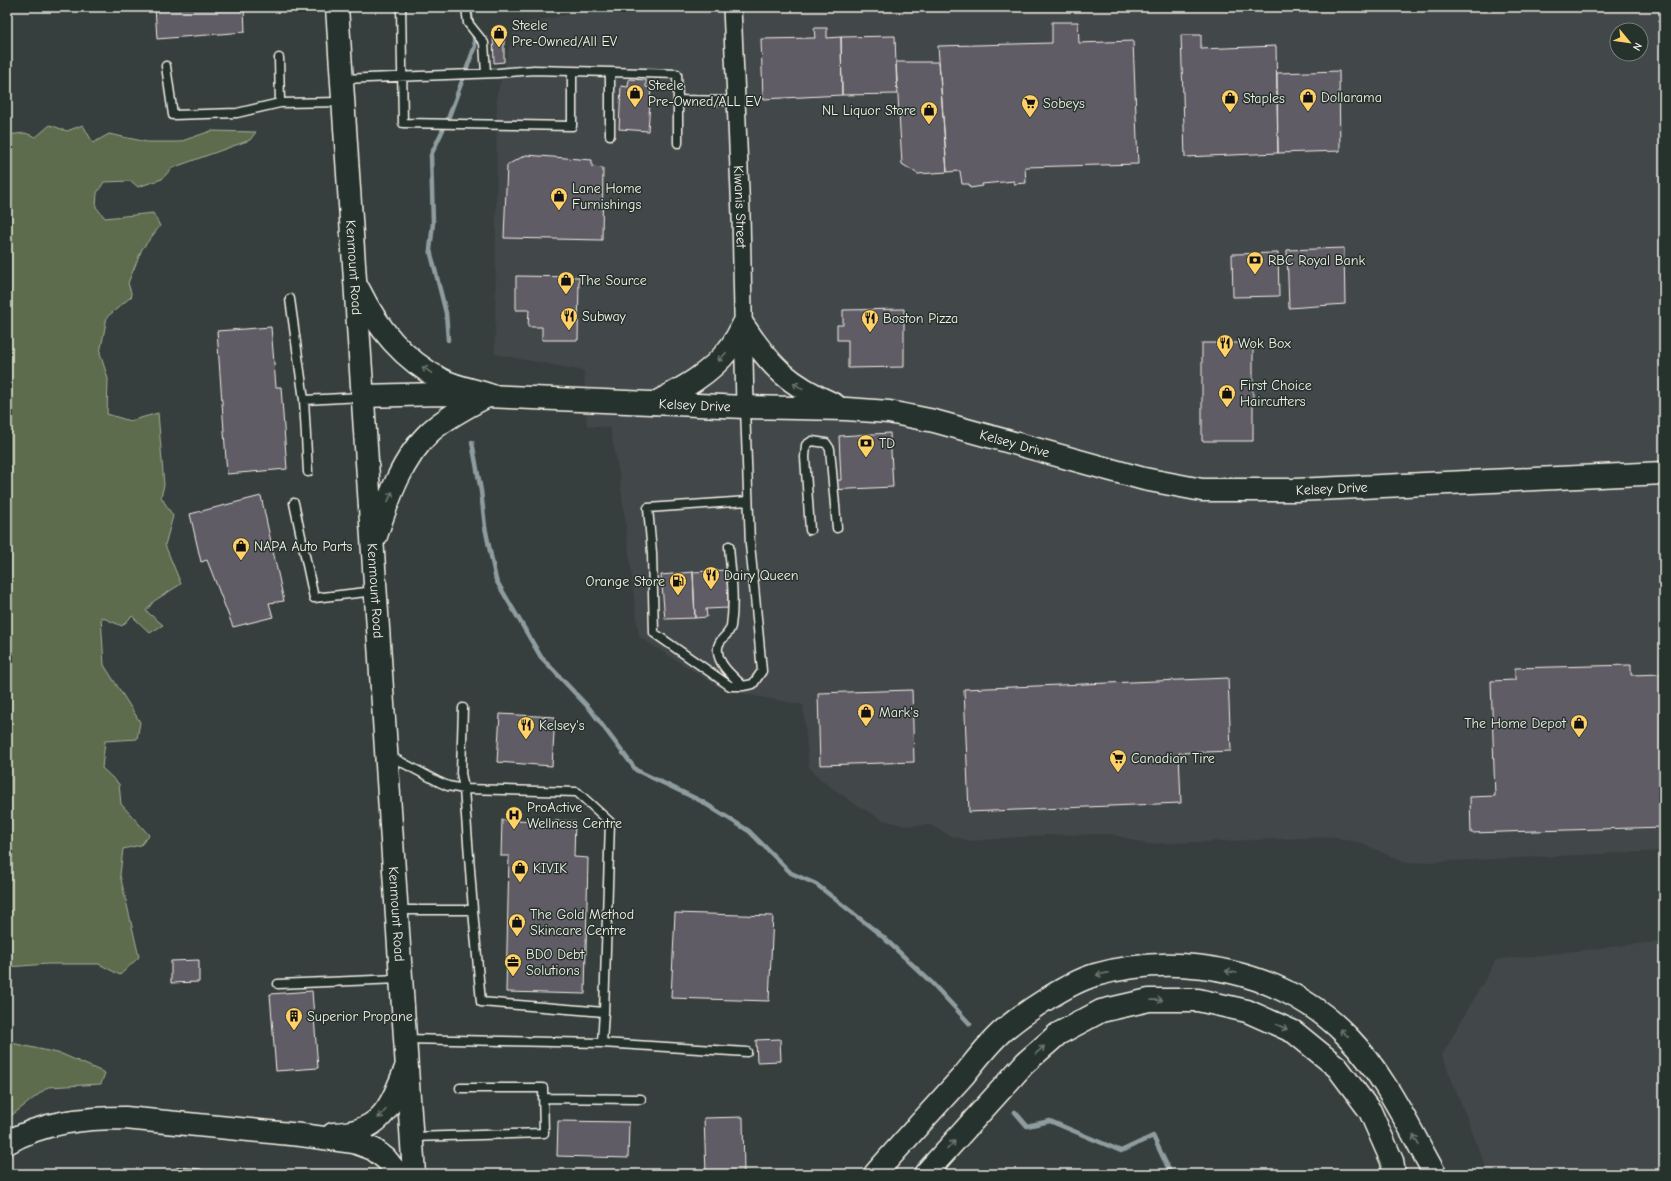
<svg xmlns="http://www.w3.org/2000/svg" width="1671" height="1181" font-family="'Comic Neue',sans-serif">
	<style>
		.built { fill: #43474a; fill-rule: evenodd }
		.green { fill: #5d6c4e; stroke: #a8ae9b }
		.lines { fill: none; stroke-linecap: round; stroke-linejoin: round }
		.stream { stroke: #8f9da0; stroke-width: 4.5 }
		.building { fill: #5f5b65; stroke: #f4f1e8 }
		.service-casing { stroke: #f4f1e8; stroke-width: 11 }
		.minor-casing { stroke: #f4f1e8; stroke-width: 20 }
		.secondary-casing { stroke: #f4f1e8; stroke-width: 25 }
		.primary-casing { stroke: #f4f1e8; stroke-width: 25 }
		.motorway-casing { stroke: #f4f1e8; stroke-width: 25 }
		.service { stroke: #26332d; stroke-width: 8 }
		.minor { stroke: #26332d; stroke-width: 17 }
		.secondary { stroke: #26332d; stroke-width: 22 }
		.primary { stroke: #26332d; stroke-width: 22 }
		.motorway { stroke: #26332d; stroke-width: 22 }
		.oneway { stroke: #6e766e }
		.labels { text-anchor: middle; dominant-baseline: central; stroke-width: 3; stroke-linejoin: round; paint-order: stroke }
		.poi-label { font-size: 14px; fill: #f4f1e8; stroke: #26332d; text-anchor: start }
		.street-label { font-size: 14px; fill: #f4f1e8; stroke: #26332d }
	</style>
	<rect width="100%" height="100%" fill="#373f3e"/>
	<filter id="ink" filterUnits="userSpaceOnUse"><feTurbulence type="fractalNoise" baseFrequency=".025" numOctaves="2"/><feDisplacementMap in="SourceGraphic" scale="8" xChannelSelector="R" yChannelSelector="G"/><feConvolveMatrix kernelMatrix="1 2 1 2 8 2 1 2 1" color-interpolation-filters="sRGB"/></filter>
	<g filter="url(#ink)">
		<path class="built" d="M604,7H1664V851L1406,863L1361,843L1333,837L1145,844L1112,834L1047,835L970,841L949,835L930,825L906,826L883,820L855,804L821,780L809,767L803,705L724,690L639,637L620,478L610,428L587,426L584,371L495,354L497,95L515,25ZM1617,30H1641V54H1617Z
			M1664,941V1174H1489L1442,1055L1496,960Z"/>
		<path class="green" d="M50,125L67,131L83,125L93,143L109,134L147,142H179L211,131L256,132L250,140L172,168L162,179L138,187L131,181L104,182L97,193L96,207L105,218L153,213L160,226L142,249L128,283L132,296L107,317L100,353L108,379L107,414L130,421L158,413L164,485L161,497L173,516L165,545L181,584L154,601L146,611L163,625L150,633L132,616L122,626L101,617L104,665L140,722L137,739L105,741L102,768L119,784L121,804L149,835L141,845L123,849L120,875L139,957L120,975L99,964H48L7,967V135L25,133L36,137Z
			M7,1042L62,1054L105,1073L101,1084L48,1087L7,1119Z"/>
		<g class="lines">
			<path class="stream" d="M448,340L446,313L430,250L433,223L431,155L448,119L475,46L470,7
				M472,442L481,491L485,527L496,580L541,657L590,709L636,770L701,801L749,831L791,873L816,884L882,936L933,984L970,1024
				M1015,1112L1027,1126L1050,1121L1121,1151L1153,1136L1171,1174"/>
		</g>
		<path class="building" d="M155,7H244L245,32L157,39Z
			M1052,22H1078L1079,43L1133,41L1138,164L1025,167L1026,183L1014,184V181L982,184L983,186L970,188L969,184H962L960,171L947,172L938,46L1052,43Z
			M814,28H827V38L841,37L842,95L763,99L761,39L815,38Z
			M493,34H504V62L494,63Z
			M1181,35H1201V49L1276,46L1278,153L1185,157Z
			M895,36L897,94L842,95L841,37Z
			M896,62H939L947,172L918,174L902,164Z
			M1339,71L1340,151L1278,153L1277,73Z
			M629,79L646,80V87L651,88L648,131L619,129L621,86L628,87Z
			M526,155L592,160V167L603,168L602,240L504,238L507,165Z
			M1344,248L1345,304L1289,308L1287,250Z
			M1278,253L1279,296L1233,297L1232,254Z
			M516,276L579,277L578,340H542V327H528L529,310H516Z
			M904,309V367L848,368V340H837V325H843V310Z
			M271,327L276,387H281L287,469L227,474L217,331Z
			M1202,343H1253V441H1202Z
			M890,433L893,487L829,490V481L841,480L839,436Z
			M261,496L284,601L269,603L273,617L233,627L207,560L201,562L190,514Z
			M727,570L728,608L706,609L707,617L695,618L693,572Z
			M693,572L695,618L665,619L661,575Z
			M1631,665V675L1664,674V827L1471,833L1470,797L1495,796L1491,681L1515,680V668Z
			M1228,678L1231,751L1179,753L1181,803L969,812L964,689Z
			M912,690L914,762L820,765L818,693Z
			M500,714L555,717L552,766L497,762Z
			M502,820L575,821L574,857L588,858L585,994L506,992L509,856H501Z
			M675,913L773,916L769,1001L671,998Z
			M199,960V982L171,983V961Z
			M312,991L318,1068L276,1071L270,994Z
			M780,1039L781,1061L757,1062L756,1040Z
			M743,1117L744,1174H706L704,1118Z
			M558,1121L629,1122L628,1158L557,1156Z
			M630,1171L654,1172L653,1174H630Z"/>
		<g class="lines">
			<g class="service-casing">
				<path id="service" d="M401,7L403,123L572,126V71L610,72
					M466,7L468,23L484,43L486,73
					M279,58L280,103L342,102
					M166,66L173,115L237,113L280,103
					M342,79L498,73L534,70L572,71
					M678,100V143
					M610,135V72L677,74L678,100L735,101
					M290,299L304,400
					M745,408L750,544L762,671L753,684L743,686H730L654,633L652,553L648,508L748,501
					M308,472L304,400L362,397
					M294,503L314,598L375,591
					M810,530L805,457L806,445L812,441L826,443L830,449L837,528
					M729,546C731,572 735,600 731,626C729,637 716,639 718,652C719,666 734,677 743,686
					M388,755L439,782L448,786L464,789L461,773L463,708
					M398,910H473L481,1002L604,1012L610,822L577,792L464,789L473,910
					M278,984L399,979
					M405,1039L602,1043L747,1052
					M602,1043L604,1012
					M543,1098L641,1099
					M412,1137L544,1133L543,1088H460
					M175,1174L180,1172L199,1174"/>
			</g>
			<g class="minor-casing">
				<g id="minor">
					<path id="s1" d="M732,7L741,215L745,407"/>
				</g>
			</g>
			<g class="secondary-casing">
				<g id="secondary">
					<path id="s2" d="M362,396L440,394L745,407L846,409L889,412L934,421L1144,479L1202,490H1295L1664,473"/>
					<path d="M655,403C682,389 710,374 729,349C735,342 739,333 743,325C771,367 788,384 835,405"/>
				</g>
			</g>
			<g class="primary-casing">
				<g id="primary">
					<path id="s3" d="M337,7L414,1174"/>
					<path d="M359,290C378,329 403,359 442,380C456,387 474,390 489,395"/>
					<path d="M376,536C388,499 402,458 431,431C448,416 469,406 489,395"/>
				</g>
			</g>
			<g class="motorway-casing">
				<path id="motorway" d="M333,1134C382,1133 390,1107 406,1068
					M7,1143C42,1122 84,1118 125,1118L301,1135L354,1142L373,1149L386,1159L398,1174
					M875,1174C904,1141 934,1108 964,1075C977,1059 990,1041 1006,1028C1028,1010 1068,983 1095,975C1182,951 1284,970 1348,1037C1385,1075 1409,1128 1435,1174
					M925,1174L1025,1063L1058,1034L1101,1011L1149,1000H1198L1247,1011L1294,1032L1337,1067L1370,1111L1392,1161L1394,1174"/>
			</g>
			<use href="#service" class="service"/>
			<use href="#minor" class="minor"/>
			<use href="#secondary" class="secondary"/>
			<use href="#primary" class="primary"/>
			<use href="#motorway" class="motorway"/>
		</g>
		<defs><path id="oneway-shaft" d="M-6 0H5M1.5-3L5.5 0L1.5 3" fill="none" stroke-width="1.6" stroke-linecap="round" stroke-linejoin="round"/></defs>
		<g class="oneway">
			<use href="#oneway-shaft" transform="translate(722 357) rotate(134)"/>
			<use href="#oneway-shaft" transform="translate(427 370) rotate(-146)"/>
			<use href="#oneway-shaft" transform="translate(798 386) rotate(-144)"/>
			<use href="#oneway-shaft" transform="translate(390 497) rotate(-66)"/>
			<use href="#oneway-shaft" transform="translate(1231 972) rotate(-170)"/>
			<use href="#oneway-shaft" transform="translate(1102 974) rotate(169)"/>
			<use href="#oneway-shaft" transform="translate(1157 1000) rotate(-1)"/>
			<use href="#oneway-shaft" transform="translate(1282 1027) rotate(24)"/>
			<use href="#oneway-shaft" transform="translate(1344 1033) rotate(-138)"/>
			<use href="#oneway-shaft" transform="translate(1040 1050) rotate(-41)"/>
			<use href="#oneway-shaft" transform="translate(382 1114) rotate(132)"/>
			<use href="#oneway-shaft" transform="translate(1416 1140) rotate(-119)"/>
			<use href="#oneway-shaft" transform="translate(951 1145) rotate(-48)"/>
		</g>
	</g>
	<defs>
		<g id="shop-pin" transform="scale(0.9)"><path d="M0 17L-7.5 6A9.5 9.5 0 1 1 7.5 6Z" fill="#ffd166" stroke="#26332d"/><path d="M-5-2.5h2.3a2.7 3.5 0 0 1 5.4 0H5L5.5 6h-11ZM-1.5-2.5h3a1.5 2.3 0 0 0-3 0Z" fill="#111"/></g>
		<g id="supermarket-pin" transform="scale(0.9)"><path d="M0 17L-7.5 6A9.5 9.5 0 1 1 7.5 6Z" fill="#ffd166" stroke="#26332d"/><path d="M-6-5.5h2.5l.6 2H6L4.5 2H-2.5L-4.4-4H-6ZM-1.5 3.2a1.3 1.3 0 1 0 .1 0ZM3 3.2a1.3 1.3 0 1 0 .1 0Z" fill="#111"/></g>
		<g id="bank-pin" transform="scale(0.9)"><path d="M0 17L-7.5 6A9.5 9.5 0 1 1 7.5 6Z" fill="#ffd166" stroke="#26332d"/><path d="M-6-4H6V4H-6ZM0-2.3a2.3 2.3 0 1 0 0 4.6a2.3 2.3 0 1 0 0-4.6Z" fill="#111"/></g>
		<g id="restaurant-pin" transform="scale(0.9)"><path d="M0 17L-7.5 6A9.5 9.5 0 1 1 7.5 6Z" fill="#ffd166" stroke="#26332d"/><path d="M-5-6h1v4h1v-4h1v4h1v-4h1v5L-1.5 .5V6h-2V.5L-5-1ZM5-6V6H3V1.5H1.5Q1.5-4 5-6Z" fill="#111"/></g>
		<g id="fuel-pin" transform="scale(0.9)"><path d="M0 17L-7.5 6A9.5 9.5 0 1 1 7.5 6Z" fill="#ffd166" stroke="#26332d"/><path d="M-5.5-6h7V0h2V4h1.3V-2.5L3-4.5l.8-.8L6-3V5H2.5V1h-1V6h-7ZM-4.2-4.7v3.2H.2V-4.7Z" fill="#111"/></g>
		<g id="hospital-pin" transform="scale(0.9)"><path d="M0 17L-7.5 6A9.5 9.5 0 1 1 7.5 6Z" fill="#ffd166" stroke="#26332d"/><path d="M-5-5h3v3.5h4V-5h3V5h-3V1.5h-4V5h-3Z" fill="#111"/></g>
		<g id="office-pin" transform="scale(0.9)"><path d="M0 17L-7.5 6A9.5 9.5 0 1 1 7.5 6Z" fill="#ffd166" stroke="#26332d"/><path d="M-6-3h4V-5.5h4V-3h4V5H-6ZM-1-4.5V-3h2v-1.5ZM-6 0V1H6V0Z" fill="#111"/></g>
		<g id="building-pin" transform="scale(0.9)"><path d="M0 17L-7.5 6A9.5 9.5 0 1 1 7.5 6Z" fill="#ffd166" stroke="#26332d"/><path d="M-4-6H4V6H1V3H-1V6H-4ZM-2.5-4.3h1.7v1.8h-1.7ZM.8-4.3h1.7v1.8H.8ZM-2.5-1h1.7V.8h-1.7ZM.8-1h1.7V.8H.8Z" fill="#111"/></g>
	</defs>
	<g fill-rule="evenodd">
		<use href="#shop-pin" x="499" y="33"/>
		<use href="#shop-pin" x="635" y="93"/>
		<use href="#shop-pin" x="1308" y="97"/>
		<use href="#shop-pin" x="1230" y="98"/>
		<use href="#supermarket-pin" x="1030" y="103"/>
		<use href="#shop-pin" x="929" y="110"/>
		<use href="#shop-pin" x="559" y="196"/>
		<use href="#bank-pin" x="1255" y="260"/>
		<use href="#shop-pin" x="566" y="280"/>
		<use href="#restaurant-pin" x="569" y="316"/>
		<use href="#restaurant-pin" x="870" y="318"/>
		<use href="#restaurant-pin" x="1225" y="343"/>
		<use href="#shop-pin" x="1227" y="393"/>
		<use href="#bank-pin" x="866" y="443"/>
		<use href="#shop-pin" x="241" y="546"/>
		<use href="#restaurant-pin" x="711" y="575"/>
		<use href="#fuel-pin" x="678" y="581"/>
		<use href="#shop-pin" x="866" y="712"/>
		<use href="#shop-pin" x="1579" y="723"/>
		<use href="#restaurant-pin" x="526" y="725"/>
		<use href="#supermarket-pin" x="1118" y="758"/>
		<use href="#hospital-pin" x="514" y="815"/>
		<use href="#shop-pin" x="520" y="868"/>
		<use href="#shop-pin" x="517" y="922"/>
		<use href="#office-pin" x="513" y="962"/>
		<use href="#building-pin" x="294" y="1016"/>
	</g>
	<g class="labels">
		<g class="poi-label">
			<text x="512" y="25">Steele<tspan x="512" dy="16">Pre-Owned/All EV</tspan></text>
			<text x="648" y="85">Steele<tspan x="648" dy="16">Pre-Owned/ALL EV</tspan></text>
			<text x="1321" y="97">Dollarama</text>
			<text x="1243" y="98">Staples</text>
			<text x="1043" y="103">Sobeys</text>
			<text x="916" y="110" text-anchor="end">NL Liquor Store</text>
			<text x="572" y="188">Lane Home<tspan x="572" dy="16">Furnishings</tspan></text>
			<text x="1268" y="260">RBC Royal Bank</text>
			<text x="579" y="280">The Source</text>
			<text x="582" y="316">Subway</text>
			<text x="883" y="318">Boston Pizza</text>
			<text x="1238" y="343">Wok Box</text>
			<text x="1240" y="385">First Choice<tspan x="1240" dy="16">Haircutters</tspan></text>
			<text x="879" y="443">TD</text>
			<text x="254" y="546">NAPA Auto Parts</text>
			<text x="724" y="575">Dairy Queen</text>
			<text x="665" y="581" text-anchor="end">Orange Store</text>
			<text x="879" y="712">Mark's</text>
			<text x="1566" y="723" text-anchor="end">The Home Depot</text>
			<text x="539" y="725">Kelsey's</text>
			<text x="1131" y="758">Canadian Tire</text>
			<text x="527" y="807">ProActive<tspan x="527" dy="16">Wellness Centre</tspan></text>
			<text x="533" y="868">KIVIK</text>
			<text x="530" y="914">The Gold Method<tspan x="530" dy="16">Skincare Centre</tspan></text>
			<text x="526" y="954">BDO Debt<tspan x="526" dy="16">Solutions</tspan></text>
			<text x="307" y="1016">Superior Propane</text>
		</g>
		<g class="street-label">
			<text stroke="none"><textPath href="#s1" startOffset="200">Kiwanis Street</textPath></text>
			<text stroke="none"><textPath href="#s3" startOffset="261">Kenmount Road</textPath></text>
			<text stroke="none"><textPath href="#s2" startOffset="333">Kelsey Drive</textPath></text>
			<text stroke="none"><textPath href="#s2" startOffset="657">Kelsey Drive</textPath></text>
			<text stroke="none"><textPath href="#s2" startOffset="980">Kelsey Drive</textPath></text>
			<text stroke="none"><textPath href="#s3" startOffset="585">Kenmount Road</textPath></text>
			<text stroke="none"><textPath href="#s3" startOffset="909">Kenmount Road</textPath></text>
		</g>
	</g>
	<rect width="1671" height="1181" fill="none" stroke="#26332d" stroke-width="24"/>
	<rect x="12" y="12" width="1647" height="1157" fill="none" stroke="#f4f1e8" stroke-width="1.5" filter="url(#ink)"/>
	<g transform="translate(1629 42) rotate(119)"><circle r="19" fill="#26332d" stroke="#787f78"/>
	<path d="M0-3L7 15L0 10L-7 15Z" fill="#ffd166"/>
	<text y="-6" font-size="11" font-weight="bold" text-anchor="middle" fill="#f4f1e8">N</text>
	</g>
</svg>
